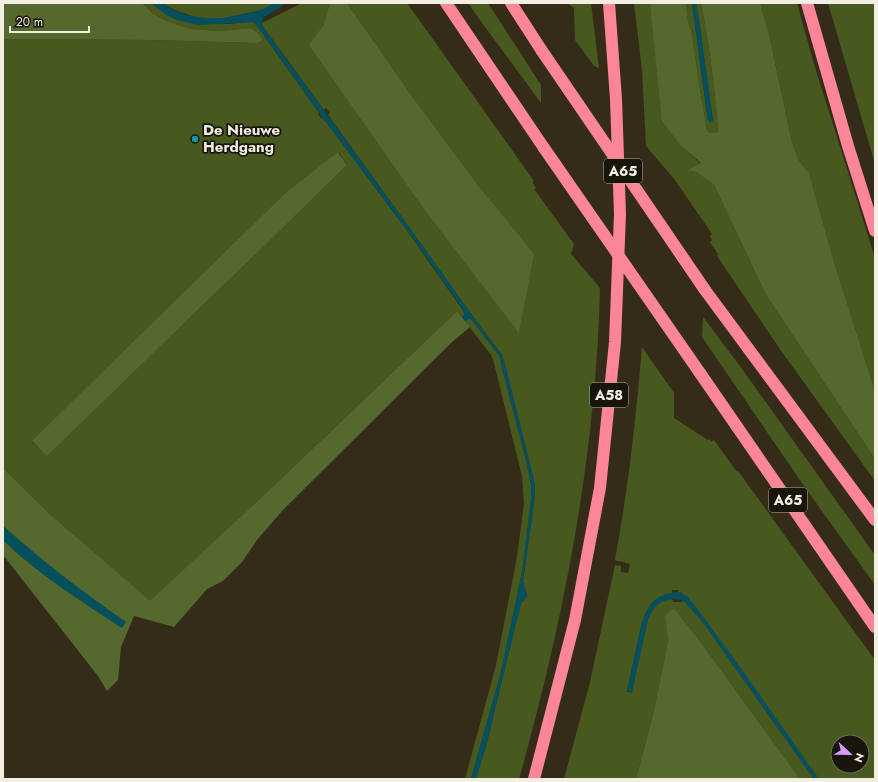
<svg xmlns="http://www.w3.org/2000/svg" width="878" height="782" font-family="Jost,sans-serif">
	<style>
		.green { fill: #485920; fill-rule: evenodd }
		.forest { fill: #55682e }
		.water { fill: #06505e }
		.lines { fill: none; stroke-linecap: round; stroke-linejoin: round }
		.highway { stroke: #fc8598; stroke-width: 12 }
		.highway-bridge { stroke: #fc8598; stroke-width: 12 }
		.culture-dot { fill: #0f9aa8; stroke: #18150d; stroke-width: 1.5 }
		.labels { text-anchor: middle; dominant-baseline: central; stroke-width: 3.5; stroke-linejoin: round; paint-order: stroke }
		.shield { fill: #18150d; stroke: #b1ada2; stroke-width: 1 }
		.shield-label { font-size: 14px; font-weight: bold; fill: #f3eee2 }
		.poi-label { font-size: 15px; font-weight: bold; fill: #f3eee2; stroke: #18150d; text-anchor: start }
	</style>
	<rect width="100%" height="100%" fill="#342c19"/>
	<path class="green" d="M142,3H151L167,15L178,20L227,24L251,22L255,23L319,113L318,114L322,119L323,118L403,225L464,312V315L462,317L457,311L266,493L150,602L51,515L3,468V39L150,40L258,43L263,40C259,35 256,30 250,28L221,31L191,29L167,21L152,13ZM339,152L347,165C248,263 147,358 47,455L32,442L284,194Z
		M163,3H275C263,11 256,11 243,14C237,15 231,17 225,18C203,21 181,15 163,3Z
		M302,3H330L323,26L519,332L533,254L478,185L412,96L347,3H407L534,181L532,182L536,188L534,189L574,244L571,254L600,288C596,455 564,619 519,779H476L486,746L521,603L527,597C527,592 524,587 523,582L534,503L535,485L506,368L502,355L469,311L409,227L328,115L330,113L326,108L324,110L262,25V23Z
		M468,3H488L541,85V103L480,20Z
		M567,3H591L599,68L594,66L575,40L574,8Z
		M634,3H650L653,21L682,147L701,164L688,171L696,172L714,185L766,295L875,459V481L782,352L717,256L718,254L710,242L712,240L710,236L712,234L675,180L646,146L642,70Z
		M686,3H692L708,121H713L700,27L696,3H701C709,45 715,88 718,130L717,133H710L707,130L700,90L692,34L688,21Z
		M760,3H797L814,64L875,258V391L835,265L809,173L798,159L792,142L769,34Z
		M828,3H875V164Z
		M703,317L745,373L875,555V585L804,486L702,337Z
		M468,319H471L494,349L499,356L526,460L531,485V501L522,572L501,672L471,779H465L496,665L517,557L524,503L522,476L493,359L491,355L465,321Z
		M642,347L674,393V418L708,440L710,439L711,442L714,440L737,472L738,471L875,660V779H819L682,593L678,592V590H672V593L664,595L642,622L627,691H625L633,693L632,692V690L648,619C653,608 659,599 672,599L673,602H682L683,600L702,621L814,779H800L700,641L674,608L666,615L668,640L666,652L653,714L636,779H564L590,682L615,565L621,566V572L628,573L630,564L615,560C628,490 636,419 642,347ZM838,742H862V766H838Z"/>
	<path class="forest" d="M3,3H142L152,13L167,21L191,29L221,31L250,28C256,30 260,35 263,40L258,43L150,40L3,39Z
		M330,3H347L412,96L478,185L534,254L519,333L424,209L309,45L323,26Z
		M650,3H686L688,21L692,34L700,90L707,130L710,133H717L718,130C715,88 709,45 701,3H760L769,34L792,142L798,159L809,173L835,265L875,391V425L874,427L875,430V459L766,295L714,185L696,172L687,171L701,163L682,147L662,121Z
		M338,152L347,165C248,263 147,358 47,456L32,441L284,194Z
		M457,311L470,327L452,342L282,511L257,540L242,562L223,581L207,589L174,627L134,616L121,647L118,680L107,691L98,676L3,555V540C38,574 81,600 122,628L91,598L62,576L34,553L3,526V468L51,515L150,601L266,493Z
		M674,608L700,641L800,779H636L653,714L666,652L668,640L665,615Z"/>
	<path class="water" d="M151,3H163L172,9L186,15L205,18H224L259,11L275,3H287L264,17C261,23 263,26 266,31L409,227L469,311L502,356L506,368L535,485L534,503L523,582C524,587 527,592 527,597L521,603L486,746L476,779H471L501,672L522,572L531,501V485L526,460L499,356L494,349L471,319H468L465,321L462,317L464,315V312L460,305L407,230L323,118L255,23L251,22L198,25L178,20L167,15Z
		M692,3H696L700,27L713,121L710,123L708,121Z
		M3,526C42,561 83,592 126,622L122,628C81,601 38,574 3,540Z
		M678,592L687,596L696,607L740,667L819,779H814L702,621L683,600C664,597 656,602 648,619L632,692L627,691L642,622C649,602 656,594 678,592Z"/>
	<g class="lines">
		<path class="highway" d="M446,3L544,148
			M511,3L542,51
			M807,3L848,146L875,231
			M705,290L875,520
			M700,373L875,627
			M534,779L575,620L600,488L615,342L620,214L616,99L609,3"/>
		<path class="highway-bridge" d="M542,51L705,290
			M544,148L700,373"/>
	</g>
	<circle class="culture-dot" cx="195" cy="139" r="4"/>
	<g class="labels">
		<g class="shield">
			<rect x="604" y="159" width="38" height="24" rx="3"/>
			<rect x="590" y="383" width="38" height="24" rx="3"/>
			<rect x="769" y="488" width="38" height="24" rx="3"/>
		</g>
		<g class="shield-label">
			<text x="623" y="171">A65</text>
			<text x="609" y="395">A58</text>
			<text x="788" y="500">A65</text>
		</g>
		<g class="poi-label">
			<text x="203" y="130">De Nieuwe<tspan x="203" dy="17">Herdgang</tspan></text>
		</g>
	</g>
	<rect width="878" height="782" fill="none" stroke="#f3eee2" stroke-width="8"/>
	<g transform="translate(850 754) rotate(112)"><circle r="19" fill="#18150d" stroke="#706c62"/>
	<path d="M0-3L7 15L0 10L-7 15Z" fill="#d79bf9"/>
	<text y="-6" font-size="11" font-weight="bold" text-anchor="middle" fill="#f3eee2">N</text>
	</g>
	<path d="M10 26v6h79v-6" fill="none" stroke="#f3eee2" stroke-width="2"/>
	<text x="16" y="26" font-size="12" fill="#f3eee2" stroke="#18150d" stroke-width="3" paint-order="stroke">20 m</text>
</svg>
